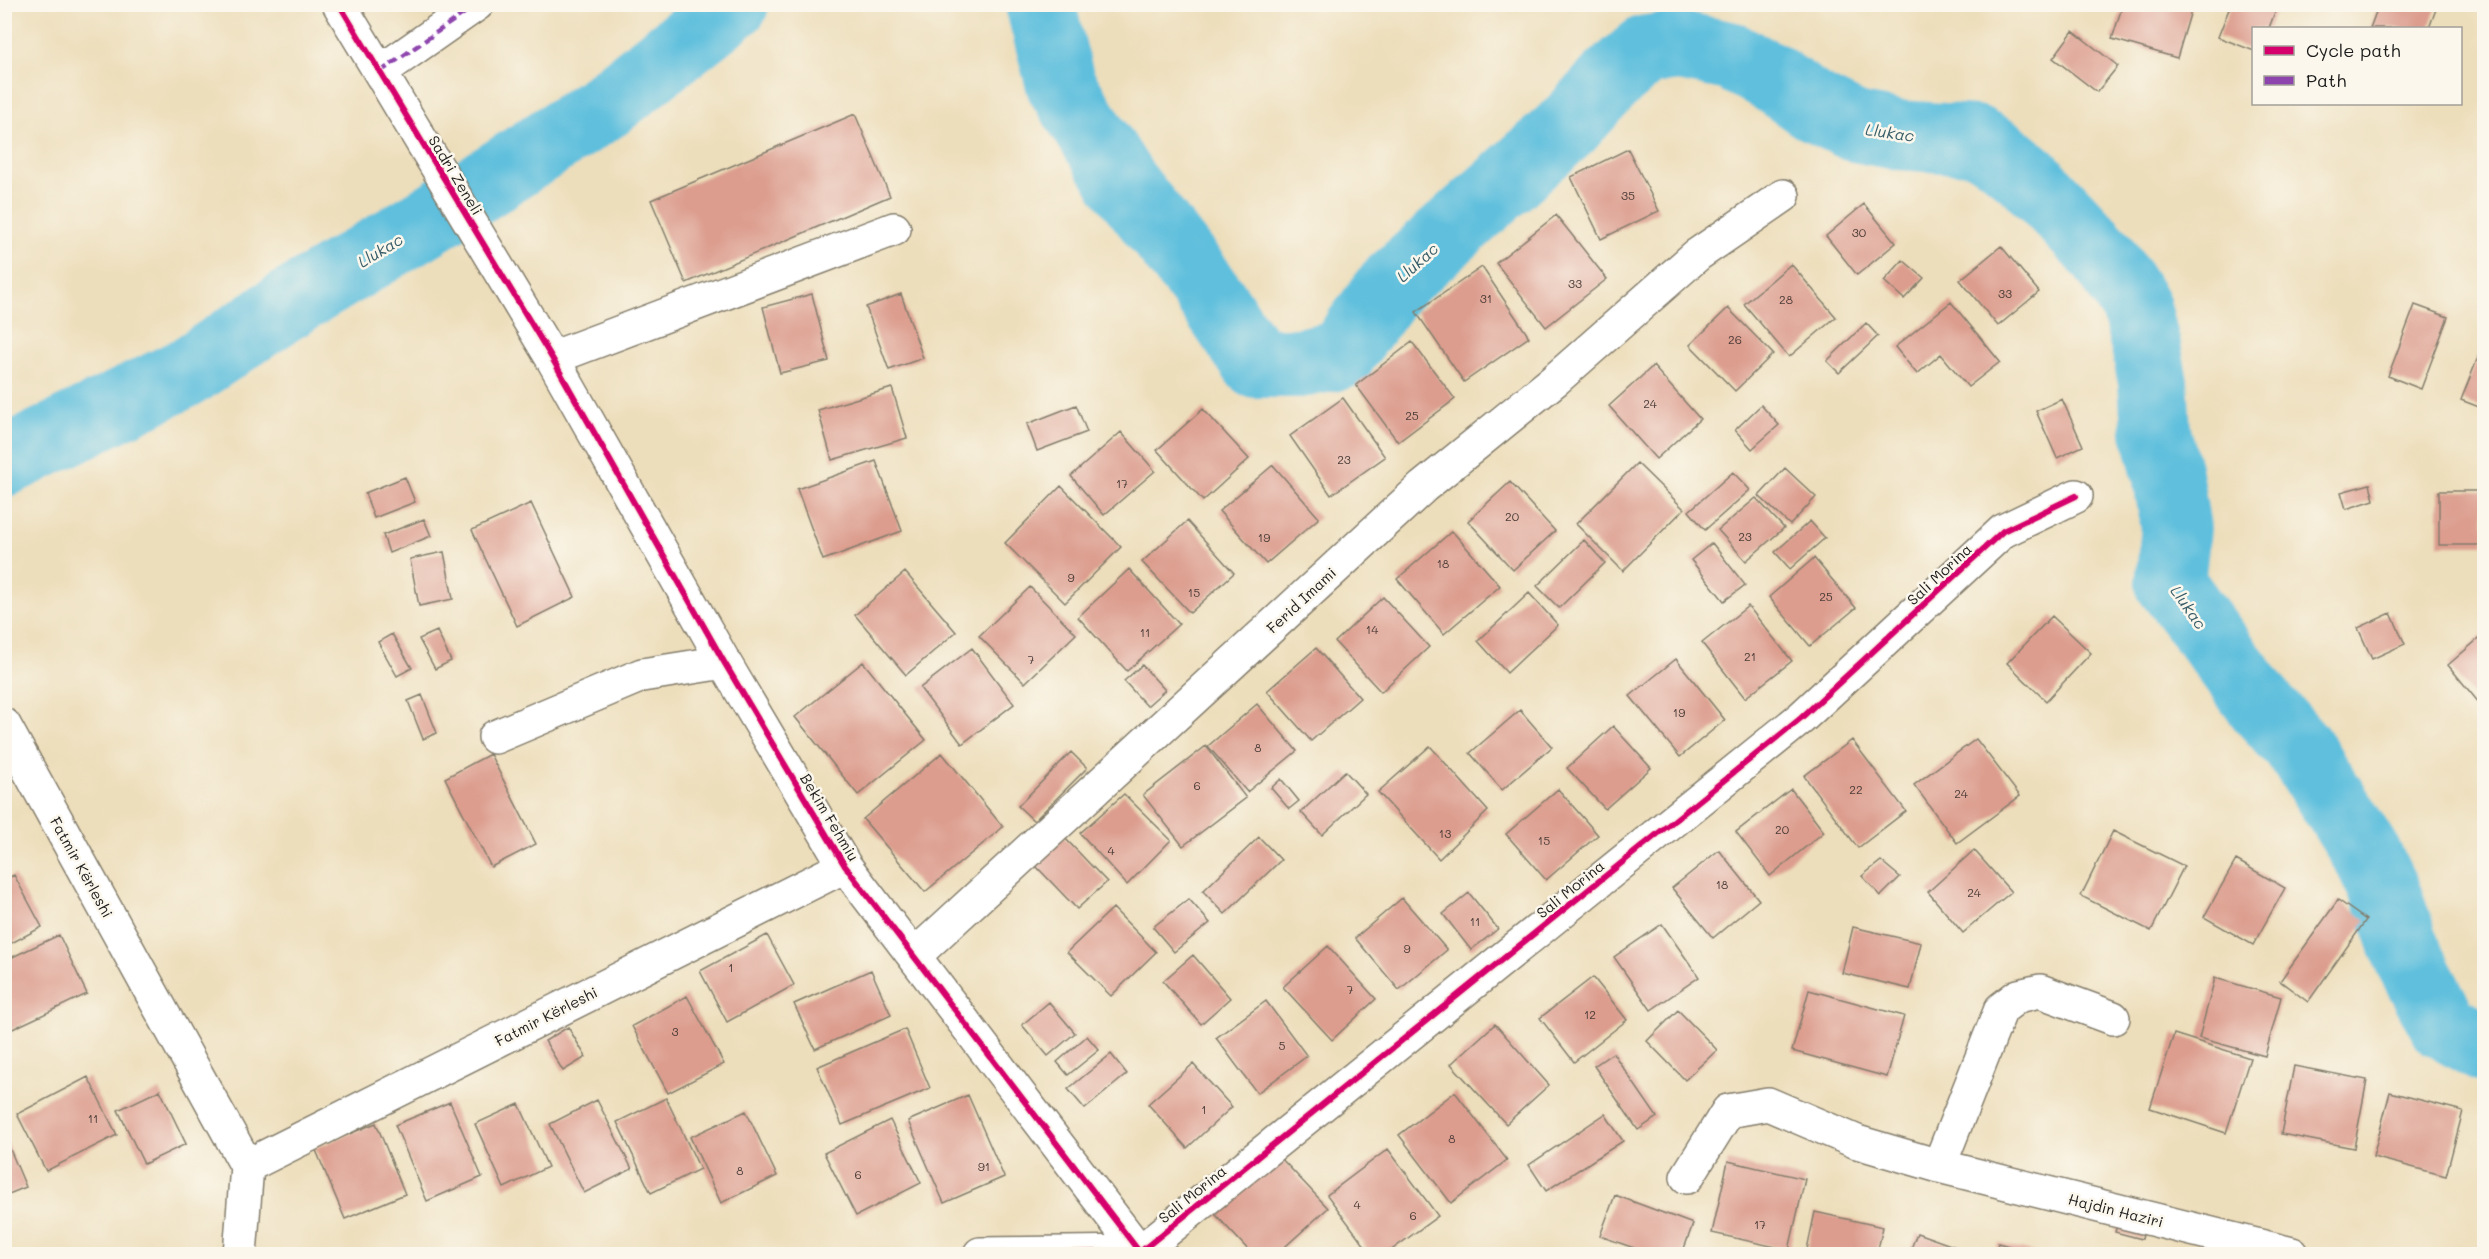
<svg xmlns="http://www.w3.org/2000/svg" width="2489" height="1259" font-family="Mali,sans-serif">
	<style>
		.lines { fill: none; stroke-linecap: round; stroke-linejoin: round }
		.river { stroke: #5fbfdd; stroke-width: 70 }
		.building { fill: #dc9d8e }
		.minor-casing { stroke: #847d6c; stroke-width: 36 }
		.minor { stroke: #fff; stroke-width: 33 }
		.quiet { stroke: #8e44ad; stroke-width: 4.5; stroke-dasharray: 9 4.5; stroke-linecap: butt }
		.cycleway-casing { stroke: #fbf7ec; stroke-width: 10 }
		.cycleway { stroke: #d6006c; stroke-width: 6 }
		.labels { text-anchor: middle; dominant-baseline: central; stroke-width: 5; stroke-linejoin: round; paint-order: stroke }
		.number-label { font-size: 12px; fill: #4c3c38 }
		.street-label { font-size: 15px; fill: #1c1c1c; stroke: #fbf7ec }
		.water-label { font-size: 16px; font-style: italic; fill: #375d69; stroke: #fbf7ec }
	</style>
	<rect width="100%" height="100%" fill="#fbf7ec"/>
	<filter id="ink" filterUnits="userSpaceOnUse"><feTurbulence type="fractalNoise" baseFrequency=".0167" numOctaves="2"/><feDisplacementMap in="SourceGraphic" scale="12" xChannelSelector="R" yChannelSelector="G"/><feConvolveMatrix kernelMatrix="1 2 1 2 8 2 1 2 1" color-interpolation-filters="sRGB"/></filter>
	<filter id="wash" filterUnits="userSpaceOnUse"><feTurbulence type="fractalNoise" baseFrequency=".008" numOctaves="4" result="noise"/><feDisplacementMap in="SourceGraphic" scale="24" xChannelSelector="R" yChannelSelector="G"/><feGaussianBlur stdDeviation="1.35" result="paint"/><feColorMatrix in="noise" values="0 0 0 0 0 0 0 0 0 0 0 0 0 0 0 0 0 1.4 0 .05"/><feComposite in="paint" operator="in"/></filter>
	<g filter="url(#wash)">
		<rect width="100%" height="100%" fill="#eddebb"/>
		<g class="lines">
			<path class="river" d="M1040,4L1061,85L1121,180L1201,283L1256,363H1298L1340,355L1391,285L1568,127L1610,81L1646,50L1680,46L1729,56L1769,76L1812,106L1855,127L1897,135L1975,140L2001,154L2029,177L2104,257L2136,307L2146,347L2153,382L2156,431L2167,474L2176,528L2170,583L2262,707L2298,747L2337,807L2368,857L2389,901L2409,959L2444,1025L2484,1048
				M4,462L187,372L283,308L428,221L606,105L734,4"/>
		</g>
		<g id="blocks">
			<path class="building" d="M2123,4H2193L2177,58L2112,39Z
				M2231,4H2278L2269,28H2254V51L2218,37Z
				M2379,4H2438L2429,28H2370Z
				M2073,31L2118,66L2097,92L2053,58Z
				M855,114L890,196L686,283L651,200Z
				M1628,149L1659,211L1601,239L1571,177Z
				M1864,204L1896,243L1857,275L1826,236Z
				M1556,215L1607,279L1546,327L1496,263Z
				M2001,246L2039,292L1998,326L1960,280Z
				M1903,260L1924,278L1904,299L1884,281Z
				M1791,264L1836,317L1789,357L1744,304Z
				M1482,267L1529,337L1464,382L1416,312Z
				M812,294L829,361L780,373L763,307Z
				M901,294L923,358L889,370L866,307Z
				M1951,302L2000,362L1968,387L1941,354L1917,374L1895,347Z
				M2415,305L2448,317L2421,389L2388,376Z
				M1728,308L1773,354L1735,391L1690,345Z
				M1866,323L1878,336L1839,373L1827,361Z
				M1412,342L1455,399L1398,442L1356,385Z
				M2484,342V409L2461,400Z
				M1653,366L1700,419L1656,459L1609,406Z
				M892,388L907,438L832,460L818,410Z
				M1343,398L1385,457L1331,495L1290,436Z
				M2062,399L2083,446L2057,458L2036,411Z
				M1076,405L1087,432L1037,451L1027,424Z
				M1761,405L1779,425L1752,449L1735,430Z
				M1203,409L1249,459L1203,501L1157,450Z
				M1121,432L1155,471L1104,515L1071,476Z
				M876,461L902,531L823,560L797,489Z
				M1637,463L1684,509L1623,571L1576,524Z
				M1273,465L1319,518L1266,564L1219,511Z
				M1785,468L1816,497L1790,525L1759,496Z
				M1733,472L1750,490L1705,530L1689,511Z
				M405,477L415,502L374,518L365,493Z
				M1510,482L1555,531L1513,570L1468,521Z
				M2370,484L2374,500L2346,509L2341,492Z
				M1061,486L1121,547L1065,603L1005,543Z
				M2439,491H2484V545H2439Z
				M1756,498L1784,528L1746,561L1718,530Z
				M531,503L575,597L517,626L472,530Z
				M424,519L431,536L389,553L383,535Z
				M1187,521L1234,573L1190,613L1142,562Z
				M1810,521L1825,538L1790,569L1775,552Z
				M1452,531L1500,586L1444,634L1397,579Z
				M1584,540L1605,563L1559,608L1537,586Z
				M1712,543L1745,585L1724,601L1691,560Z
				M444,552L453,599L419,606L410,559Z
				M1814,558L1856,608L1810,646L1769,597Z
				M1129,569L1179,624L1127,671L1078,617Z
				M905,572L956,632L906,675L855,615Z
				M1030,587L1076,634L1025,683L979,636Z
				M1529,593L1558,625L1507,673L1478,641Z
				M1383,597L1429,647L1381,692L1335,642Z
				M1748,606L1792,661L1745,698L1702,643Z
				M2391,613L2405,644L2372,659L2358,628Z
				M2052,616L2091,653L2046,701L2007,663Z
				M437,631L451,661L435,669L419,639Z
				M392,634L412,668L397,676L378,642Z
				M2484,634V709L2448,665Z
				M972,648L1014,704L962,744L920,688Z
				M1316,648L1360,698L1311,741L1267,691Z
				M1676,659L1725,720L1680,757L1630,696Z
				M863,662L926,740L858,795L795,717Z
				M1142,665L1165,690L1147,706L1124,681Z
				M422,695L437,733L423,739L408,701Z
				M1257,704L1297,751L1247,792L1208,746Z
				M1520,710L1552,747L1502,790L1470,753Z
				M1613,726L1651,768L1605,809L1567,768Z
				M1976,739L2020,796L1957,843L1914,785Z
				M1852,740L1906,811L1858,848L1804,776Z
				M1206,746L1246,798L1183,846L1143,795Z
				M1430,746L1488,811L1439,859L1378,792Z
				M1071,752L1087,768L1034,821L1018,806Z
				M942,753L1003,827L925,892L863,819Z
				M490,754L536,844L491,867L445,778Z
				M1345,771L1366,794L1322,835L1301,812Z
				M1281,779L1299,801L1289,809L1271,788Z
				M1558,789L1598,835L1546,880L1506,834Z
				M1791,789L1824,832L1770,876L1736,832Z
				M1124,794L1171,840L1127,885L1080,833Z
				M2113,831L2184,866L2151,931L2081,896Z
				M1063,836L1107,882L1077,909L1034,864Z
				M1259,837L1281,860L1225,914L1203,891Z
				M1719,850L1759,900L1713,938L1672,888Z
				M1974,850L2011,892L1963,933L1928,892Z
				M2236,860L2285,888L2253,945L2204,917Z
				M1881,861L1900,877L1881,896L1862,876Z
				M14,875L42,927L4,947V880Z
				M1469,893L1498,929L1471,950L1443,914Z
				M1402,898L1447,950L1399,990L1355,938Z
				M1189,899L1210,923L1174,952L1153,927Z
				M2338,900L2366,920L2308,1002L2280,981Z
				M1113,908L1156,952L1111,996L1067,952Z
				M1662,924L1699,977L1651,1010L1614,957Z
				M1853,927L1921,943L1910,989L1842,973Z
				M59,935L87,994L4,1033V961Z
				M767,935L794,985L727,1022L700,971Z
				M1328,946L1376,999L1332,1040L1283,987Z
				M1193,955L1230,998L1201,1024L1163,981Z
				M871,970L891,1015L815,1049L794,1004Z
				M1593,977L1627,1020L1574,1062L1540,1018Z
				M2215,978L2281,997L2265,1056L2199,1038Z
				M1809,990L1904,1016L1887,1077L1792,1051Z
				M687,996L724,1064L668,1093L632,1026Z
				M1266,1001L1307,1056L1257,1093L1216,1038Z
				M1049,1002L1075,1033L1048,1056L1022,1025Z
				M1678,1010L1717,1050L1685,1080L1647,1041Z
				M1495,1024L1549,1085L1506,1124L1451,1064Z
				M568,1027L586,1057L563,1071L545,1041Z
				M905,1029L930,1088L842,1125L817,1067Z
				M2174,1034L2250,1058L2226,1133L2150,1108Z
				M1087,1036L1099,1050L1068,1075L1057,1062Z
				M1613,1053L1657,1117L1638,1130L1594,1066Z
				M1111,1054L1127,1074L1085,1109L1068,1089Z
				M1193,1064L1232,1107L1187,1148L1148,1104Z
				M2294,1066L2367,1080L2354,1148L2281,1134Z
				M88,1077L117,1135L46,1171L17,1114Z
				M160,1090L186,1144L144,1164L118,1110Z
				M1455,1092L1507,1160L1451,1203L1399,1135Z
				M2390,1092L2463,1111L2446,1176L2373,1157Z
				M968,1095L1004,1177L944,1203L908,1121Z
				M666,1098L700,1169L651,1193L617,1122Z
				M597,1100L632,1169L584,1193L550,1124Z
				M450,1102L482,1177L427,1201L395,1125Z
				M519,1104L548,1167L504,1188L475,1124Z
				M746,1111L777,1176L721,1203L690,1137Z
				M1605,1114L1623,1141L1546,1191L1529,1165Z
				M890,1120L921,1183L856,1216L824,1153Z
				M376,1123L405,1194L345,1219L315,1148Z
				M4,1135L26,1187L4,1196Z
				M1388,1149L1438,1216L1386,1254H1371L1327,1195Z
				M1278,1155L1328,1208L1277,1254H1252L1215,1214Z
				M1728,1161L1805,1179L1789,1250L1712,1233Z
				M1615,1195L1693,1224L1682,1254H1651L1600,1236Z
				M1815,1212L1883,1227L1877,1254H1806Z
				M2119,1219L2145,1226L2142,1239L2115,1232Z
				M1917,1233L1973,1253L1972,1254H1909Z
				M1998,1243L2039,1254H1995Z"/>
		</g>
	</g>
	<g filter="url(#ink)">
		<use href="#blocks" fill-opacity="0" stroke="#847d6c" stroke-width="1.5"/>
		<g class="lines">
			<g class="minor-casing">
				<path id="minor" d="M339,4L552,358L724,662L845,866L1141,1254
					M380,72L477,4
					M552,358L894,229
					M4,725L247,1166
					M495,737L642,675L724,662
					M914,956L1423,487L1555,380L1697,255L1783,196
					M2113,1018L2040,991L2018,996L2001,1009L1939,1166L2292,1254
					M1687,1177L1728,1111L1768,1104L1857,1142L1939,1166
					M240,1254L247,1166L845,866
					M980,1254L1140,1252L1801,718L2003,531L2076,496"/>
			</g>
			<use href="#minor" class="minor"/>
			<path class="quiet" d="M380,72L477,4"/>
			<g class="cycleway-casing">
				<path id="cycleway" d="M339,4L552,358L724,662L845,866L1141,1254
					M980,1254L1140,1252L1801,718L2003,531L2076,496"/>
			</g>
			<use href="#cycleway" class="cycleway"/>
		</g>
	</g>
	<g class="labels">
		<g class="number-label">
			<text x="1628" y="195">35</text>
			<text x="1859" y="232">30</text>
			<text x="1575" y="283">33</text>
			<text x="2005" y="293">33</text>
			<text x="1486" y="298">31</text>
			<text x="1786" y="299">28</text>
			<text x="1735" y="339">26</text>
			<text x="1650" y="403">24</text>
			<text x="1412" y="415">25</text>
			<text x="1344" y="459">23</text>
			<text x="1122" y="483">17</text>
			<text x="1512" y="516">20</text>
			<text x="1745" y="536">23</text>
			<text x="1264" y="537">19</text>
			<text x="1443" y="563">18</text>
			<text x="1071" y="577">9</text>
			<text x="1194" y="592">15</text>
			<text x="1826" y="596">25</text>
			<text x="1372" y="629">14</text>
			<text x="1145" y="632">11</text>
			<text x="1750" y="656">21</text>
			<text x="1031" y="659">7</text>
			<text x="1679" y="712">19</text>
			<text x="1258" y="747">8</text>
			<text x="1197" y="785">6</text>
			<text x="1856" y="789">22</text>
			<text x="1961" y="793">24</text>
			<text x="1782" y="829">20</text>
			<text x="1445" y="833">13</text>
			<text x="1544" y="840">15</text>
			<text x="1111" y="850">4</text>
			<text x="1722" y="884">18</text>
			<text x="1974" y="892">24</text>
			<text x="1475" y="921">11</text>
			<text x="1407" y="948">9</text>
			<text x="731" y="967">1</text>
			<text x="1350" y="989">7</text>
			<text x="1590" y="1014">12</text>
			<text x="675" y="1031">3</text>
			<text x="1282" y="1045">5</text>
			<text x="1204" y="1109">1</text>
			<text x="93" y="1118">11</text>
			<text x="1452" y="1138">8</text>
			<text x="984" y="1166">91</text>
			<text x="740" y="1170">8</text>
			<text x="858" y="1174">6</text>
			<text x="1357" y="1204">4</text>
			<text x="1413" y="1215">6</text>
			<text x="1760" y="1224">17</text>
		</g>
		<g class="street-label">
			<text transform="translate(456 175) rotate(59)">Sadri Zeneli</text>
			<text transform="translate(1939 574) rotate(-43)">Sali Morina</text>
			<text transform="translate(1301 600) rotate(-43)">Ferid Imami</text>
			<text transform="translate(830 817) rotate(59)">Bekim Fehmiu</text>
			<text transform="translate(82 867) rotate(61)">Fatmir Kërleshi</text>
			<text transform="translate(1570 889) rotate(-39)">Sali Morina</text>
			<text transform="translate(546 1016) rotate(-27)">Fatmir Kërleshi</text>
			<text transform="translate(1192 1194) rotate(-39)">Sali Morina</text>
			<text transform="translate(2116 1210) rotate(14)">Hajdin Haziri</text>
		</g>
		<g class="water-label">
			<text transform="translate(1890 132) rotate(8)">Llukac</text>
			<text transform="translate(380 250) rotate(-31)">Llukac</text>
			<text transform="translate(1417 262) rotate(-42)">Llukac</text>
			<text transform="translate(2189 607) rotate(55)">Llukac</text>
		</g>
	</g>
	<rect width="2489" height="1259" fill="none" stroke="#fbf7ec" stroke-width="24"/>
	<rect x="2252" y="27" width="210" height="78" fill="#fbf7ec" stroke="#a29f99" stroke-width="1.5"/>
	<rect x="2264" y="46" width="30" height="9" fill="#d6006c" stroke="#a29f99" stroke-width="1.5"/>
	<text x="2306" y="57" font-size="18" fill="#1c1c1c">Cycle path</text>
	<rect x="2264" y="76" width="30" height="9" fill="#8e44ad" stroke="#a29f99" stroke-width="1.5"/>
	<text x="2306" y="87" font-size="18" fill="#1c1c1c">Path</text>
</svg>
